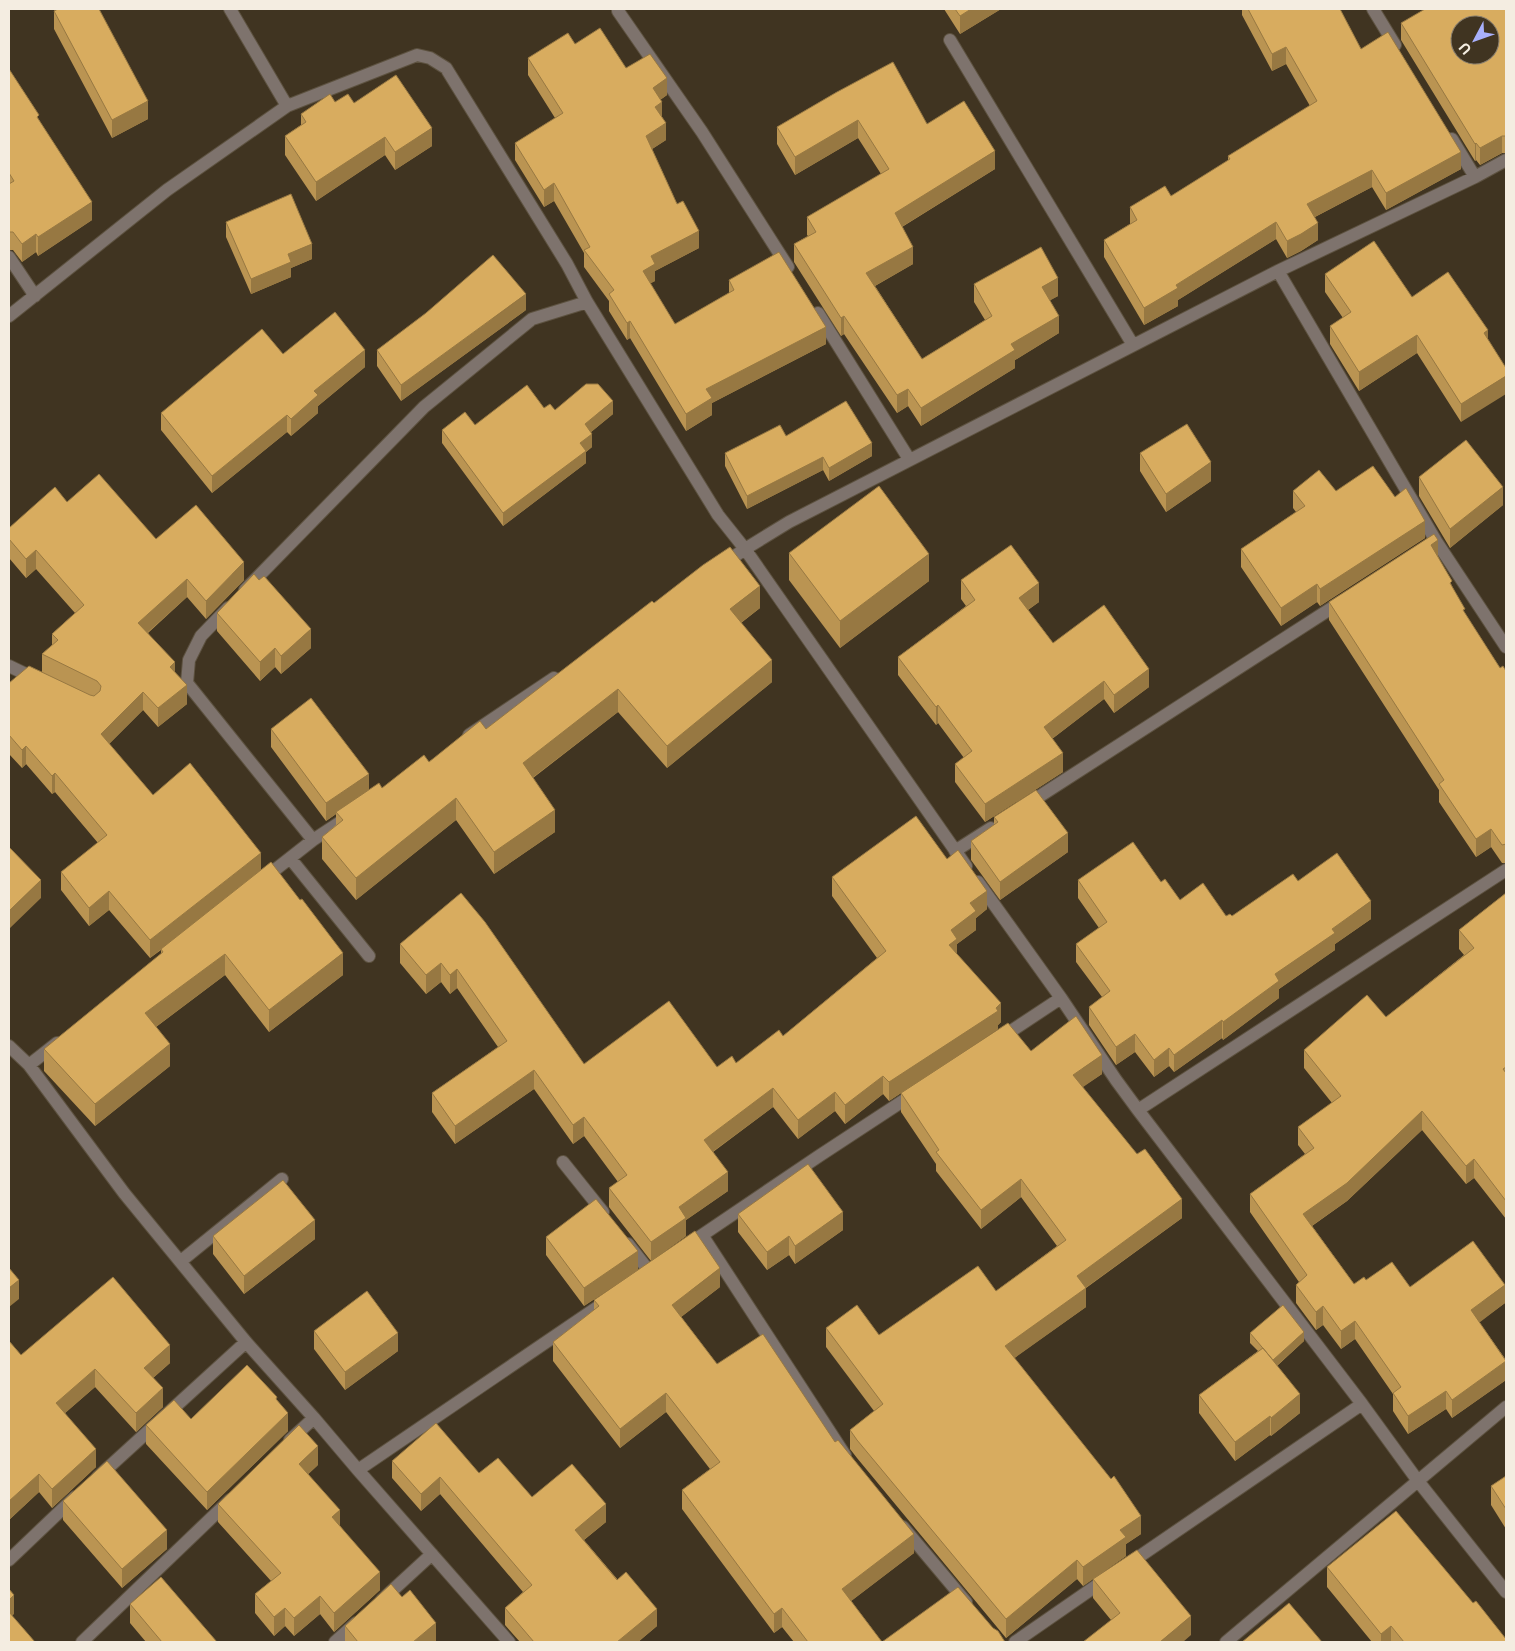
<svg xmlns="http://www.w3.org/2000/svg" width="1515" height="1651" font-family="Inter,sans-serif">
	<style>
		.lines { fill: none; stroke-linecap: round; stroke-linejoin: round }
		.minor-casing { stroke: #5d5240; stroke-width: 14 }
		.minor { stroke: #7e736d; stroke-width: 12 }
		.wall { fill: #ba9452 }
		.shaded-wall { fill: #977842 }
		.building { fill: #d8ac5f; stroke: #977842; fill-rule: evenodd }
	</style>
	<rect width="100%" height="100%" fill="#403421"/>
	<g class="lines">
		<g class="minor-casing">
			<path id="minor" d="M230,9L287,106
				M1373,9L1395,45
				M618,11L702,132L788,267
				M950,40L1133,345
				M1452,139L1475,177
				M9,257L35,296
				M1278,271L1436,541L1506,647
				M818,313L909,459
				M9,316L167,190L287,106L417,55L430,58L446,68L567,264L587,302L718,515L745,549L722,565
				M245,590L424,407L532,319L587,302
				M228,608L201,636L189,660L187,683L313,840
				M9,666L36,679
				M469,735L554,678
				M1026,805L1341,602
				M955,851L991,828
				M290,858L369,956
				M966,866L745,549L789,522L1278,271L1475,177L1506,160
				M262,880L313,840L351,815
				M978,882L1061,998L1116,1080L1138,1110L1362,1404L1418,1481L1506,1592
				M999,1039L1061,998
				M9,1046L29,1065L124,1193L246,1342L314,1418L358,1470L509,1642
				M29,1065L57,1043
				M1138,1110L1506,870
				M563,1162L603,1212
				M702,1235L845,1455
				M628,1244L649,1271
				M686,1246L819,1156L915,1093
				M181,1261L282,1179
				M290,1440L314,1418
				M358,1470L608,1300
				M98,1477L246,1342
				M903,1527L966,1602
				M9,1560L75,1497
				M1127,1565L1362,1404
				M382,1600L432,1554
				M82,1642L230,1500
				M335,1642L356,1623
				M1015,1642L1106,1579
				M1226,1642L1506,1407"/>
		</g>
		<use href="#minor" class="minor"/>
	</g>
	<path class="wall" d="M944,9H1001L960,34Z
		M1242,9H1340L1361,49L1461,169L1386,210L1372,187L1315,217L1318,240L1301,251L1287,258L1276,239L1178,300V306L1144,325L1104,257V240L1130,224V207L1171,196L1228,161V156L1310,106L1286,64L1272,71L1242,15Z
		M1506,9V153H1502L1480,165L1476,160L1475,161L1401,40V23Z
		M54,11L148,119L112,138L54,29Z
		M528,58L626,68L667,95L660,100L662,117L666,140L652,149L677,204L699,248L655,271V281L650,283L675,324L729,293V280L826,344L712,403V415L686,431L630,338L627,340L609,311V301L584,267V253L554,201L544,207L515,160V143L555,118L528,75Z
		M9,69L39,120L92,220L38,256L36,252L22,262L13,250H9Z
		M837,92L927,124L995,169L902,227L913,264L875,286L922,359L985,320L974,302V284L1058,296L1050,300L1059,333L1015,360V368L921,426L908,406L897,413L844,334L841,336L794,262V244L808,236L807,235V217L881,174L858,138L795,175L777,144V127Z
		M335,102L354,103L432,146L395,170L385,155L316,201L285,155V136L301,125V114Z
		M226,222L312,259L291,268V277L251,294L226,237Z
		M1325,274L1412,297L1488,339L1461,422L1417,353L1359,391L1330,344V326L1343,318L1325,292Z
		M526,310L401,401L377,366V350Z
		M283,354L365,367L318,406V413L291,436L287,432L212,493L161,430V413Z
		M544,408L555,410L613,414L591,432L592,447L586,452V463L503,526L442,443V430L475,425Z
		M786,436L872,456L829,481L823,470L747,509L725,466V453Z
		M1140,453L1211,481L1166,512L1140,471Z
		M1419,477L1503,505L1450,548L1419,496Z
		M1293,491H1336L1395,497L1425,538L1320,606L1317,602L1281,626L1241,567V549L1296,512L1293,508Z
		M67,502L156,539L244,580L206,619L187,597L148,633L175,672L187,704L158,727L143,710L109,744L153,795L261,870L343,975L269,1032L225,975L156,1027L170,1066L95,1126L44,1071V1049L161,954V950L150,958L109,910L89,926L61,890V872L98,843L55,792L52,794L26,764L22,768L9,754V683L42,672V654L52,645V634L75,613L36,569L26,578L9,558V528Z
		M789,553L929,581L840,648L789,580Z
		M1438,556L1465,614L1500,668L1506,671V863H1502L1491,847L1476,857L1439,802V790L1329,620V602Z
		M961,580L1039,602L1028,610L1053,643L1149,687L1114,713L1104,699L1052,739L1063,772L985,822L955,782V764L964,758L938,723L936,725L898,675V657L966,606L961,599Z
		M654,603L760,608L741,623L772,682L667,768L618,712L533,778L555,832L494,874L456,820L356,900L322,859V837L336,825V814L326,821L271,747V729L369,790L382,788L486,729Z
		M217,613L311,648L281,674L275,667L260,681L217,631Z
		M994,817L1068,852L1000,900L971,860V841L994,825Z
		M947,859L987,909L976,918V930L957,944V954L1001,1022L998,1025V1029L889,1101L883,1094L845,1124L835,1111L798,1139L773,1107L713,1152L728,1191L686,1220V1236L651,1261L609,1207V1188L618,1182L584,1136L573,1144L534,1089L455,1144L432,1112V1093L498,1047L457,988L450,994L441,982L426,994L400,963V944L461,893L584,1064L717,1067L736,1063L783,1036L877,958L832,896V877Z
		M1078,880L1161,882L1180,900L1226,916H1232L1298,881L1371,919L1335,944V950L1279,989V998L1223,1040L1222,1038L1174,1072L1169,1066L1154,1077L1135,1052L1116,1065L1089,1025V1007L1102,997L1076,962V944L1099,928L1078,898Z
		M1506,893V1219L1474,1178L1466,1184L1422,1130L1347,1201L1312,1226L1354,1284L1366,1280L1505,1303L1479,1322L1506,1360V1380L1452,1418L1446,1409L1408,1434L1393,1411V1394L1355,1339L1341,1349L1323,1325L1316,1330L1296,1303V1285L1299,1282L1250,1212V1194L1305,1154L1298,1145V1127L1332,1103L1304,1068V1050L1386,1017L1464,955L1459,949V930Z
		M1031,1051L1102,1074L1082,1087L1182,1218L1086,1288V1307L1014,1358L1141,1534L1126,1544V1556L1083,1586L1077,1579L1006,1638L857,1458L850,1449V1430L874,1411L826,1347V1328L879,1335L996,1291L1057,1246L1021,1197L981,1229L936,1171V1164L901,1112V1093Z
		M738,1214L843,1230L795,1264L789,1255L767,1270L738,1232Z
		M213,1236L315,1239L244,1294L213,1254Z
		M546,1237L638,1270L584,1306L546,1255Z
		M720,1287L681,1317L717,1364L835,1442L914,1553L851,1601L882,1642L993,1628L1005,1642H794L782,1627L774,1633L682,1509V1490L710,1469L666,1412L620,1448L553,1361V1342L594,1310V1300Z
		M314,1331L398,1351L345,1390L314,1349Z
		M1250,1333L1304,1341L1277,1366L1300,1413L1271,1436L1270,1435L1235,1461L1199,1413V1395L1258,1351L1250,1343Z
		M9,1341L21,1355L170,1363L153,1378L163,1407L136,1432L95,1387L65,1413L96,1467L52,1508L39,1492L9,1520Z
		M277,1401L288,1431L207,1510L146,1444V1425L191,1419Z
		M392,1461L479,1473L532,1497L606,1522L584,1540L657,1626L638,1642H520L505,1625V1608L523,1592L440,1494L421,1511L392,1478Z
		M318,1465L308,1474L380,1590L334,1632L320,1614L294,1636L285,1626L274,1636L255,1613V1594L271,1581L218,1522V1504Z
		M1506,1476V1529L1491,1505V1486Z
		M63,1501L167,1549L122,1588L63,1520Z
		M1327,1567L1473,1603L1506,1642H1372L1327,1587Z
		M1093,1579L1191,1635L1111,1620L1093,1598Z
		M402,1597L436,1642H345V1626Z
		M130,1604L217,1642H146L130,1623Z"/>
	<path class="shaded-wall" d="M971,9H1001L960,34V16Z
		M1286,47V64L1272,71V54Z
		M667,78V95L653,105V88Z
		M148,101V119L112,138V120Z
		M662,102V119L655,107Z
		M858,120V138L795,175V157Z
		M666,123V140L646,153V136Z
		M432,128V146L395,170V152Z
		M1502,136V153L1480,165V148Z
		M385,137V155L316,201V182Z
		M1476,143V160L1475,161V144Z
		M995,151V169L895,231V213Z
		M1461,152V169L1386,210V193Z
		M1372,170V187L1307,221V204Z
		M554,183V201L544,207V190Z
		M92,202V220L38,256V237Z
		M1276,222V239L1178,300V306L1144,325V308L1176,285Z
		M1318,223V240L1301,251L1287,258V241Z
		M699,231V248L655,271V281L643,288V271L651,256Z
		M36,234V252L22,262V244Z
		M312,244V259L291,268V277L251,294V279L288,254Z
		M913,247V264L866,291V273Z
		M1058,278V296L1042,305V287Z
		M526,294V310L401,401V385Z
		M844,316V334L841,336V318Z
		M1059,316V333L1015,360V368L921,426V408L1011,344Z
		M630,321V338L627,340V323Z
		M826,327V344L712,403V415L686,431V414L706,389Z
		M1488,330V349L1484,333Z
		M1417,335V353L1359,391V372Z
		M365,350V367L318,406V413L291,436V419L314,391Z
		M1506,376V394L1461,422V404Z
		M908,389V406L897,413V395Z
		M613,401V414L585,437V424Z
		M287,415V432L212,493V476Z
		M592,434V447L586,452V463L503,526V513L580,443Z
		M872,443V456L829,481V468Z
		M823,457V470L747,509V496Z
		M1211,462V481L1166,512V494Z
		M1503,487V505L1450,548V529Z
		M1425,521V538L1320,606V589Z
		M1438,540V558L1431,545Z
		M36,550V569L26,578V559Z
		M929,554V581L840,648V621Z
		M244,562V580L206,619V601Z
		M187,579V597L138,641V623Z
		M1039,583V602L1019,616V598Z
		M1317,584V602L1281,626V608Z
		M760,586V608L730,631V609Z
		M311,629V648L281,674V656Z
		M275,648V667L260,681V662Z
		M772,660V682L667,768V746Z
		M175,662V680L170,667Z
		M1149,669V687L1114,713V695Z
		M1104,681V699L1044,745V727Z
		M187,685V704L158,727V708Z
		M618,689V712L523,785V763Z
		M143,692V710L101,752V734Z
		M938,705V723L936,725V707Z
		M26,746V764L22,768V750Z
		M1063,753V772L985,822V804Z
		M55,773V792L52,794V776Z
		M369,774V793L336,812V814L326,821V803Z
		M456,798V820L356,900V878Z
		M555,810V832L494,874V852Z
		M1491,829V847L1476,857V839Z
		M1068,833V852L1000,900V882Z
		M261,853V871L150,958V940Z
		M41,880V898L9,929V911Z
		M109,891V910L89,926V908Z
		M987,891V909L976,918V930L957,944V958L949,945L951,930L970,903Z
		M1371,901V919L1335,944V950L1279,989V998L1223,1040V1022L1275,974L1332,929Z
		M343,953V975L269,1032V1010Z
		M225,954V975L145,1035V1013Z
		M441,963V982L426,994V975Z
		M457,969V988L450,994V975Z
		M1001,1003V1022L998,1025V1029L889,1101V1082L996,1008Z
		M1222,1020V1038L1174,1072V1055Z
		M1135,1034V1052L1116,1065V1047Z
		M170,1044V1066L95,1126V1104Z
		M1169,1048V1066L1154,1077V1060Z
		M1102,1055V1074L1073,1094V1075Z
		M534,1070V1089L455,1144V1126Z
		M883,1076V1094L845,1124V1105Z
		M773,1088V1107L704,1158V1140Z
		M835,1092V1111L798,1139V1120Z
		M1422,1111V1130L1347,1201L1303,1232V1214Z
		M584,1117V1136L573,1144V1125Z
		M1474,1159V1178L1466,1184V1166Z
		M728,1172V1191L686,1220V1236L651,1261V1242L679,1207Z
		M1021,1179V1197L981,1229V1210Z
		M1182,1199V1218L1077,1294V1276Z
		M843,1212V1230L795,1264V1246Z
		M315,1220V1239L244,1294V1276Z
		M789,1236V1255L767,1270V1252Z
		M638,1251V1270L584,1306V1288Z
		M720,1268V1287L672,1324V1305Z
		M19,1280V1299L9,1307V1288Z
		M1505,1285V1303L1471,1329V1310Z
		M1086,1288V1307L1005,1365V1346Z
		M1323,1306V1325L1316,1330V1312Z
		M1355,1321V1339L1341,1349V1331Z
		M1304,1332V1341L1273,1369V1360Z
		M398,1333V1351L345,1390V1372Z
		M170,1345V1363L144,1386V1368Z
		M1506,1361V1380L1452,1418V1400Z
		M95,1369V1387L56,1421V1403Z
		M163,1388V1407L136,1432V1413Z
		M1446,1391V1409L1408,1434V1416Z
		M666,1393V1412L620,1448V1429Z
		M1300,1394V1413L1271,1436V1418Z
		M288,1413V1431L207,1510V1492Z
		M1270,1416V1435L1235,1461V1442Z
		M318,1446V1465L299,1483V1464Z
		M96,1449V1467L52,1508V1489Z
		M39,1474V1492L9,1520V1501Z
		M440,1477V1494L421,1511V1494Z
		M606,1504V1522L575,1547V1530Z
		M340,1510V1528L332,1517Z
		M1141,1516V1534L1126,1544V1556L1083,1586V1567L1120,1530Z
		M167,1530V1549L122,1588V1569Z
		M914,1534V1553L842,1608V1589Z
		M1077,1560V1579L1006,1638V1619Z
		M380,1572V1590L334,1632V1613Z
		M14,1595V1614L9,1619V1600Z
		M320,1596V1614L294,1636V1618Z
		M285,1608V1626L274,1636V1617Z
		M782,1608V1627L774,1633V1614Z
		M657,1609V1626L638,1642H617Z
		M1191,1616V1635L1183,1642H1160Z
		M436,1623V1642H413Z
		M1391,1626V1642H1381V1634Z"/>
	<path class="building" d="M58,9H99L148,101L112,120L54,11Z
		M955,9H971L960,16Z
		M1248,9H1340L1361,49L1388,32L1461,152L1386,193L1372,170L1307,204L1318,223L1301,234L1287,241L1276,222L1176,285L1178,288L1144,308L1104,240L1137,220L1130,207L1165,186L1171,196L1230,159L1228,156L1317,101L1286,47L1272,54Z
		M1425,9H1506V136H1502L1480,148L1476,143L1475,144L1401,23ZM1460,25H1490V55H1460Z
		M600,28L626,68L650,54L667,78L653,88L662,102L655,107L666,123L646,136L677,204L683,201L699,231L651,256L655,264L643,271L675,324L734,290L729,280L779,252L826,327L706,389L712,398L686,414L630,321L627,323L609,294L614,290L584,250L590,247L554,183L544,190L515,143L563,113L528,58L568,33L575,44Z
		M893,62L927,124L964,101L995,151L895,213L913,247L866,273L922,359L992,316L974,284L1041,247L1058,278L1042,287L1059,316L1011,344L1015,350L921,408L908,389L897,395L844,316L841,318L794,244L816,232L807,217L889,169L858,120L795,157L777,127L837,92Z
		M9,69L39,115L37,117L92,202L38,237L36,234L22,244L13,232H9V184L14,181L9,173Z
		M396,75L432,128L395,152L385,137L316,182L285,136L306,122L301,114L330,94L335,102L348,94L354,103Z
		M291,194L312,244L288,254L291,262L251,279L226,222Z
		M1374,241L1412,297L1448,272L1488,330L1484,333L1506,368V376L1461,404L1417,335L1359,372L1330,326L1351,312L1325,274Z
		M493,255L526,294L401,385L377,350L426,313Z
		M335,312L365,350L314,391L318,395L291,419L287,415L212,476L161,413L262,329L283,354Z
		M586,384H598L613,401L585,424L592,434L580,443L586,451L503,513L442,430L465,412L475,425L527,385L544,408L550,404L555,410Z
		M846,401L872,443L829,468L823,457L747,496L725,453L780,425L786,436Z
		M1187,424L1211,462L1166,494L1140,453Z
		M1466,440L1503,487L1450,529L1419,477Z
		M1373,466L1395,497L1406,488L1425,521L1320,589L1317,584L1281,608L1241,549L1305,506L1293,491L1319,470L1336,491Z
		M99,474L156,539L196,505L244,562L206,601L187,579L138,623L175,662L170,667L187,685L158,708L143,692L101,734L153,795L190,763L261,853L150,940L109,891L89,908L61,872L107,835L55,773L52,776L26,746L22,750L9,735V683L29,666L90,695L94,696L100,691L101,686L97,681L42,654L58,640L52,634L84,605L36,550L26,559L9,539V528L55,487L67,502Z
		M879,486L929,554L840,621L789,553Z
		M1434,534L1438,540L1431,545L1452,581L1450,583L1465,609L1463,610L1500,668L1503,666L1506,671V844L1502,845L1491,829L1476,839L1439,784L1444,780L1329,602Z
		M1011,545L1039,583L1019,598L1053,643L1104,605L1149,669L1114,695L1104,681L1044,727L1063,753L985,804L955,764L972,751L938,705L936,707L898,657L975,600L961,580Z
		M730,547L760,586L730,609L772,660L667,746L618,689L523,763L555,810L494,852L456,798L356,878L322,837L343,820L336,812L379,783L382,788L424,755L429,762L480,721L486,729L652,601L654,603L703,565Z
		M254,574L259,580L264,576L311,629L281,656L275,648L260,662L217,613Z
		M311,698L369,774L326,803L271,729Z
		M1036,790L1068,833L1000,882L971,841L998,822L994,817Z
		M916,816L947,859L958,850L987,891L970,903L976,911L951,930L957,939L949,945L1001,1003L996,1008L998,1011L889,1082L883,1076L845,1105L835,1092L798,1120L773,1088L704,1140L728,1172L679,1207L686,1218L651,1242L609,1188L627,1175L584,1117L573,1125L534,1070L455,1126L432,1093L507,1041L457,969L450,975L441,963L426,975L400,944L461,893L485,922L584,1064L669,1001L717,1067L732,1056L736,1063L779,1030L783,1036L886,951L832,877Z
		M1133,842L1161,882L1165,879L1180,900L1203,883L1226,916L1230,914L1232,916L1293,874L1298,881L1337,853L1371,901L1332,929L1335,933L1275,974L1279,981L1223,1022L1222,1020L1174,1055L1169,1048L1154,1060L1135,1034L1116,1047L1089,1007L1110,991L1076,944L1107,922L1078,880Z
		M9,847L41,880L9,911Z
		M271,862L300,900L302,899L343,953L269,1010L225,954L145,1013L170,1044L95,1104L44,1049L163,952L161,949Z
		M1506,893V1067L1503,1069L1506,1073V1201L1474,1159L1466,1166L1422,1111L1347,1183L1303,1214L1354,1284L1364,1277L1366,1280L1392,1262L1410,1287L1473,1241L1505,1285L1471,1310L1506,1361L1452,1400L1446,1391L1408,1416L1393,1393L1401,1387L1355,1321L1341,1331L1323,1306L1316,1312L1296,1285L1307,1275L1250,1194L1314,1148L1298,1127L1341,1096L1304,1050L1367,995L1386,1017L1474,948L1459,930Z
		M1076,1016L1102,1055L1073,1075L1137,1154L1145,1149L1182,1199L1077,1276L1086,1288L1005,1346L1111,1479L1114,1476L1141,1516L1120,1530L1126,1537L1083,1567L1077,1560L1006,1619L857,1440L850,1430L883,1404L826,1328L857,1305L879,1335L978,1266L996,1291L1066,1240L1021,1179L981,1210L936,1152L939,1150L901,1093L1008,1023L1031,1051Z
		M808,1164L843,1212L795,1246L789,1236L767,1252L738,1214Z
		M283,1180L315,1220L244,1276L213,1236Z
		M596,1199L638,1251L584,1288L546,1237Z
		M695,1231L720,1268L672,1305L717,1364L763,1334L835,1442L838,1440L914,1534L842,1589L882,1642L958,1587L993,1628L998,1631L1005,1642H808L782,1608L774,1614L682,1490L720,1462L666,1393L620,1429L553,1342L599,1306L594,1300Z
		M9,1268L19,1280L9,1288Z
		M113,1277L170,1345L144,1368L163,1388L136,1413L95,1369L56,1403L96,1449L52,1489L39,1474L9,1501V1341L21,1355Z
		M367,1291L398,1333L345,1372L314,1331Z
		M1283,1305L1304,1332L1273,1360L1250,1333Z
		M1263,1348L1300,1394L1271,1418L1270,1416L1235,1442L1199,1395Z
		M247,1365L277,1397L276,1399L288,1413L207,1492L146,1425L174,1400L191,1419Z
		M436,1423L479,1473L498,1458L532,1497L572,1464L606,1504L575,1530L617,1580L626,1572L657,1609L617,1642H534L505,1608L532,1585L440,1477L421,1494L392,1461Z
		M299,1425L318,1446L299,1464L340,1510L332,1517L380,1572L334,1613L320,1596L294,1618L285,1608L274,1617L255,1594L281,1573L218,1504Z
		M107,1461L167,1530L122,1569L63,1501Z
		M1506,1476V1509L1491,1486Z
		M1396,1511L1473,1603L1476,1601L1506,1639V1642H1404L1391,1626L1381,1634L1327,1567Z
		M1137,1550L1191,1616L1160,1642H1083L1120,1613L1093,1579Z
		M161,1577L217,1642H162L130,1604Z
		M391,1584L402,1597L410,1590L436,1623L413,1642H358L345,1626Z
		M9,1589L14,1595L9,1600Z
		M1289,1603L1322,1642H1242Z
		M9,1612L35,1642H9Z"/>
	<rect width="1515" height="1651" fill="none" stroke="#f4ede1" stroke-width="20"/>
	<g transform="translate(1475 40) rotate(229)"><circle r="24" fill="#403421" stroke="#887e6e"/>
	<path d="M0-4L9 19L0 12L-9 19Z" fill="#a8b0fc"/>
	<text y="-8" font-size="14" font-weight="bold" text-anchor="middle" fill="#f4ede1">U</text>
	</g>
</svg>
